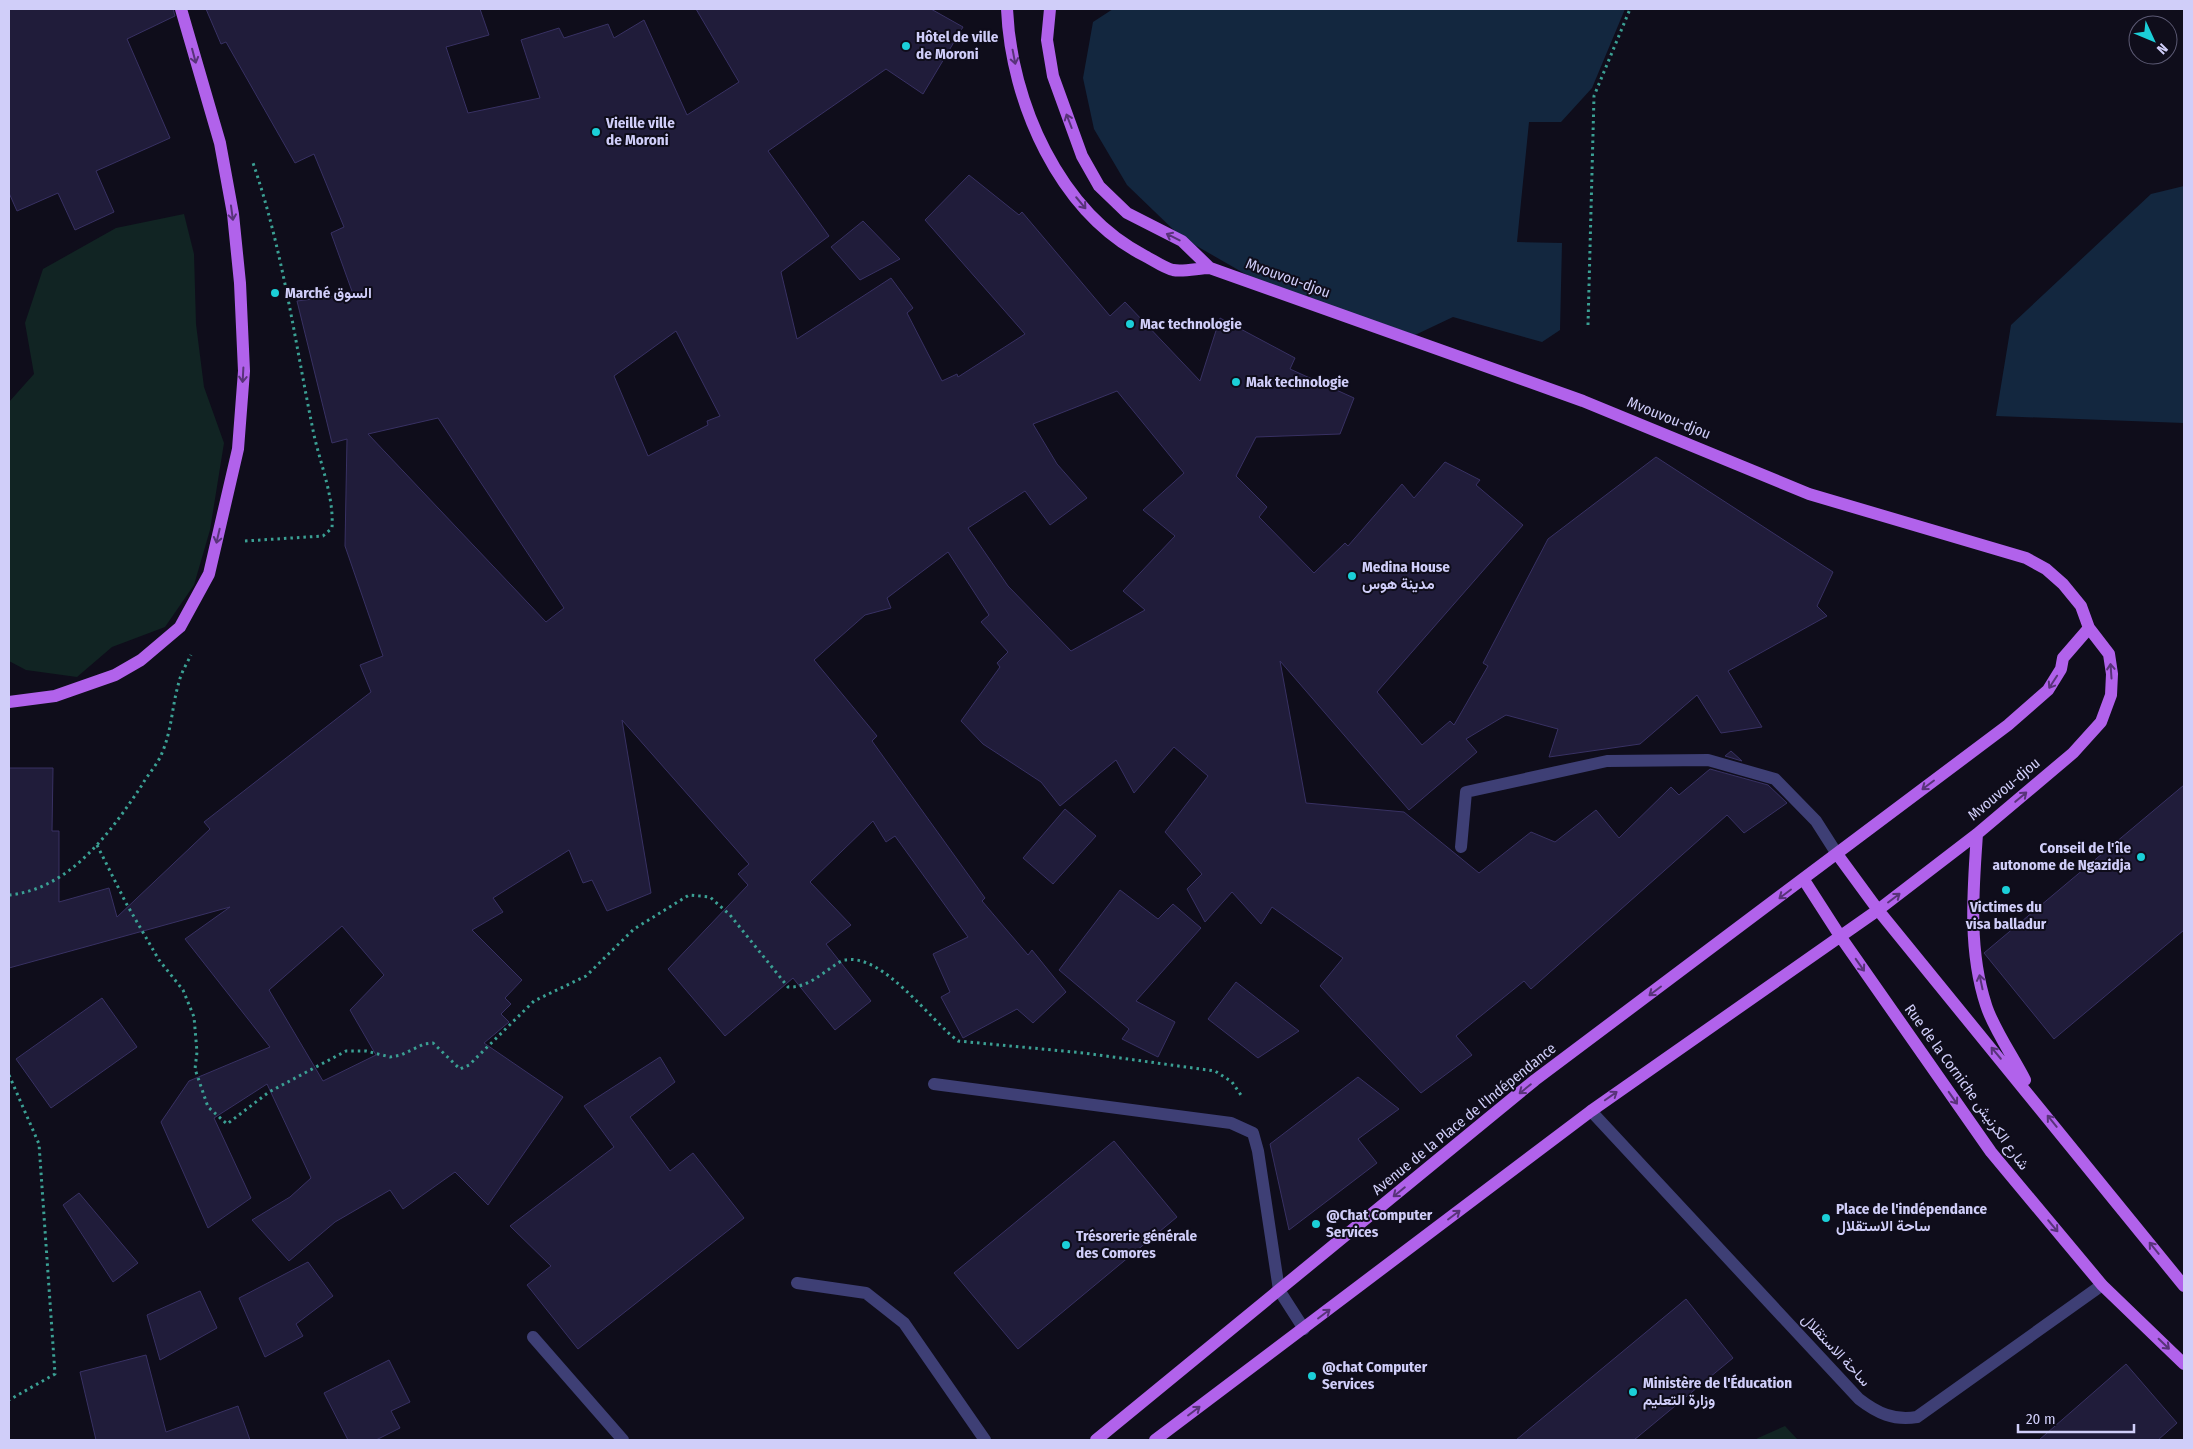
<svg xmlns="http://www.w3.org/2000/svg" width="2193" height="1449" font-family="'Fira Sans Condensed',Vazirmatn,sans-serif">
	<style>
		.green { fill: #112423 }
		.water { fill: #13273f }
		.building { fill: #201c3a; stroke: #383163; fill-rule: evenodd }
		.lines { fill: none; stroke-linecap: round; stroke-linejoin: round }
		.path { stroke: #3ba094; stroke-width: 3; stroke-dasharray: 2.5 4; stroke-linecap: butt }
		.minor { stroke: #3e3f75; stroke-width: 12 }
		.major { stroke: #b162eb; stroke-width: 12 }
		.oneway { stroke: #583379 }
		.poi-dot { fill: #1bcfd8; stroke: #0f0d1b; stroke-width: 2 }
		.labels { text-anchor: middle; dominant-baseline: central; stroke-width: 4; stroke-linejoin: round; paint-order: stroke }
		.poi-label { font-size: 15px; font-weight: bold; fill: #d0cef9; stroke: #0f0d1b; text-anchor: start }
		.street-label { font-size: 15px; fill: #d0cef9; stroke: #0f0d1b }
	</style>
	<rect width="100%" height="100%" fill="#0f0d1b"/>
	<path class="green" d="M184,214L194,254L196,324L204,387L224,443L210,530L194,585L165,627L112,647L77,677L26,670L9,661V402L34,374L25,323L43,269L116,228Z
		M1785,1426L1798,1440H1755L1758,1438Z"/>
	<path class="water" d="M1113,9H1625L1592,88L1561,122H1529L1517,242L1562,243L1560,330L1542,342L1453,317L1415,335L1254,279L1181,237L1127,185L1094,129L1083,78L1093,22Z
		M2184,186V423L1996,416L2011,325L2151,194Z"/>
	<path class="building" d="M9,9H173L175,16L127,39L170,138L96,171L114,212L75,230L58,193L17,211L9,193Z
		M206,9H480L489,35L446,47L468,113L540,98L521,40L559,28L564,38L608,24L614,38L644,20L687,115L739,82L696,9H931L963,27L923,94L886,69L768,151L829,236L781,272L797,339L891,278L913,308L907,313L942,381L957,374L958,377L1025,334L925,220L969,175L1019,215L1022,212L1110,316L1125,302L1200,381L1220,318L1295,358L1290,369L1354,398L1340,434L1256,437L1236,476L1267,507L1259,517L1314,573L1345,543L1348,546L1402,484L1414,498L1445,462L1480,480L1476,485L1523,525L1377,692L1422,745L1450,721L1454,725L1488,666L1483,663L1548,539L1656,457L1833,572L1817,606L1827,616L1728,671L1762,727L1721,733L1697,695L1640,744L1549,757L1558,729L1506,715L1466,739L1477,752L1409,810L1280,661L1306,803L1404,812L1479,873L1531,832L1555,842L1596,810L1619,838L1671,787L1679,795L1710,769L1768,785L1787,803L1744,833L1727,815L1531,989L1524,981L1456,1036L1472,1055L1421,1093L1320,986L1343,958L1272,907L1261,924L1232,892L1205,922L1187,889L1202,874L1165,832L1208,776L1174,747L1134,793L1116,760L1060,806L1041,782L983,744L961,721L1000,667L997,663L1008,652L981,622L989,615L948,552L887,598L891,608L865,615L814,660L877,736L872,741L985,898L982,901L1028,955L1032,950L1066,992L1033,1023L1017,1009L963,1038L941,997L950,992L933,954L968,937L895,836L886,842L873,821L810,882L851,925L826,944L871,1001L835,1030L793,978L725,1036L668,969L748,885L738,874L749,864L622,720L651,893L607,911L592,880L583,883L569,850L493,898L503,912L472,930L522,980L505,998L511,1004L501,1014L509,1022L484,1043L563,1097L488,1205L455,1172L403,1209L390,1190L335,1222L289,1261L252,1220L290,1197L311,1178L267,1084L214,1118L251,1198L208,1228L161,1122L189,1081L270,1047L185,939L230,907L9,968V768H53L52,831H59V902L109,888L117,917L210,829L204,822L371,692L360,665L383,656L345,546L347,439L332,443L297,301L353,294L331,233L344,227L314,154L295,163L226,42L221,44ZM676,331L720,416L707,421L708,425L648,456L614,376ZM1117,391L1184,473L1143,510L1175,536L1123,591L1145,610L1071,651L1008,586L968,528L1025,491L1050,525L1087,498L1057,464L1033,424ZM438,418L564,608L546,622L368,434ZM342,926L384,975L350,1010L376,1055L323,1081L269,990Z
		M863,221L900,259L860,280L831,247Z
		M1731,751L1742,761L1725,756Z
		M2184,785V930L2054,1039L1984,953Z
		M1065,809L1096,836L1053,884L1023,858Z
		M1120,890L1158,919L1173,904L1201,928L1136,1001L1175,1022L1158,1057L1122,1039L1129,1029L1059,970Z
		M1236,982L1299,1031L1258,1058L1208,1019Z
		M102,998L137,1047L51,1108L16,1059Z
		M660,1057L675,1082L630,1117L670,1171L693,1153L744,1218L578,1349L527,1285L551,1266L510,1226L614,1147L584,1106Z
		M1358,1077L1399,1109L1358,1139L1377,1163L1289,1230L1270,1144Z
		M1114,1141L1177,1217L1018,1349L954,1273Z
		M79,1193L138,1263L113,1282L63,1205Z
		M308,1262L333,1296L296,1324L303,1336L265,1357L239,1298Z
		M200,1291L217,1328L160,1360L147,1315Z
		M1686,1299L1733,1358L1634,1440H1516Z
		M146,1355L166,1432L238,1406L250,1440H96L80,1372Z
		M389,1360L410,1402L391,1411L400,1428L376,1440H348L324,1393Z
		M2126,1364L2177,1423L2158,1440H2039Z"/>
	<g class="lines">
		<path class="path" d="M1588,325L1594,96L1630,9
			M245,541L323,536L332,528C334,497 321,466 314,435C295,343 283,249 252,160
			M97,845L126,903L159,960L183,990L194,1017L197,1052L195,1069L208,1107L227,1124L269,1092L346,1051H366L390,1057L401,1055L424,1044L433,1043L460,1069L469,1065L534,1001L586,976L634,929L689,895L710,897L730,915L788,987C806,988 820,975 835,965C838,963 842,960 845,960C883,953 930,1020 958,1041L1084,1053L1215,1071L1232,1082L1243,1098
			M9,895C70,889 111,832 142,785C148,774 158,764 162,753C172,730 172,705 179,682C181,673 187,663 191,655
			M9,1075L39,1144L55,1374L9,1400"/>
		<path class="minor" d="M1461,847L1466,792L1607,761L1708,760L1775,779L1816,821L1837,854
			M934,1084L1231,1123L1253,1133L1258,1151L1279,1290L1304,1329
			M1591,1111L1859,1399C1877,1413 1894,1421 1917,1417L2102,1285
			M797,1283L866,1293L904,1323L985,1440
			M533,1337L623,1440"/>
		<path class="major" d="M1007,9C1011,102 1059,212 1145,256C1153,260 1164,268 1173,270C1184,272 1199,268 1210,268L1583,401L1809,494L2026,558L2046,569L2063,584L2081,606L2089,628L2109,654L2112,674L2111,695L2101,722L2073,753L1977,834L1878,910L1591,1111L1155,1440
			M1050,9L1047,40L1053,76L1082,156L1099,186L1127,213L1182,241L1210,268
			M9,702L55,696L115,675L141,660L180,627L209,574L238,449L244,371L240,283L233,214L220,143L181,9
			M1977,834C1973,891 1968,950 1986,1005C1993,1028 2014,1058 2025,1080
			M1837,854L1878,910L2184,1286
			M1804,880L1840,936L1991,1152L2102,1285L2184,1364
			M1096,1440L1535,1080L2008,725L2048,690L2061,669L2063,658L2089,628"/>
	</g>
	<defs><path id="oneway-shaft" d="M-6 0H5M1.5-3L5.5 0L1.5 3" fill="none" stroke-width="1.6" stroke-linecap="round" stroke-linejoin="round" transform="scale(1.25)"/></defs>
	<g class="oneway">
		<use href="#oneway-shaft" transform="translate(194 56) rotate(75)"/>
		<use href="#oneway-shaft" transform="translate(1014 57) rotate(79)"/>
		<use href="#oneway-shaft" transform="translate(1069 121) rotate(-111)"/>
		<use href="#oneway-shaft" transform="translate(1081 203) rotate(50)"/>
		<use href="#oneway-shaft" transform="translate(232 213) rotate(82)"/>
		<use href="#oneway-shaft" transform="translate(1173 237) rotate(-153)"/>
		<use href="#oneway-shaft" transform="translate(243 375) rotate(93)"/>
		<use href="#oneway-shaft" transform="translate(218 536) rotate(103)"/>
		<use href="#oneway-shaft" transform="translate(2111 671) rotate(-94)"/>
		<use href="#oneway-shaft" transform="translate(2053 682) rotate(123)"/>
		<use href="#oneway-shaft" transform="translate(1928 785) rotate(143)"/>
		<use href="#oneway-shaft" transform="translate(2021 797) rotate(-40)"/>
		<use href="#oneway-shaft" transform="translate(1785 894) rotate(143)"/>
		<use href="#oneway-shaft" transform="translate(1894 898) rotate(-37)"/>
		<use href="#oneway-shaft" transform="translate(1860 965) rotate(55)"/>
		<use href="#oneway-shaft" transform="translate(1981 982) rotate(-102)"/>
		<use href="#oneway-shaft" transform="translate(1655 991) rotate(143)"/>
		<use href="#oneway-shaft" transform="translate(1996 1053) rotate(-130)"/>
		<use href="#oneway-shaft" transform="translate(1525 1089) rotate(141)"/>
		<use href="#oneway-shaft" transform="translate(1611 1096) rotate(-35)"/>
		<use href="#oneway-shaft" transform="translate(1953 1098) rotate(55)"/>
		<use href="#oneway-shaft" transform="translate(2052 1121) rotate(-129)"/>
		<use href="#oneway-shaft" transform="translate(1399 1192) rotate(141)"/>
		<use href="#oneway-shaft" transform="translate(1454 1215) rotate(-37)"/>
		<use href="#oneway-shaft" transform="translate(2053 1226) rotate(50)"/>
		<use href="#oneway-shaft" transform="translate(2154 1248) rotate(-129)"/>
		<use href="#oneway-shaft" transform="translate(1324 1314) rotate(-37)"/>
		<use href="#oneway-shaft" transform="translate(2164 1344) rotate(44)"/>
		<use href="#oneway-shaft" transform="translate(1194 1411) rotate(-37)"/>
	</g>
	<g class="poi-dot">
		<circle cx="906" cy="46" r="5"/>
		<circle cx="596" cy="132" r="5"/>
		<circle cx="275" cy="293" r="5"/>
		<circle cx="1130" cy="324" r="5"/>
		<circle cx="1236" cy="382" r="5"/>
		<circle cx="1352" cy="576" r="5"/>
		<circle cx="2141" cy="857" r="5"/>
		<circle cx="2006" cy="890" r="5"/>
		<circle cx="1826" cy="1218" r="5"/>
		<circle cx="1316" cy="1224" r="5"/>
		<circle cx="1066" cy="1245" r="5"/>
		<circle cx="1312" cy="1376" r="5"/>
		<circle cx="1633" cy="1392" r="5"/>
	</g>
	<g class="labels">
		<g class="poi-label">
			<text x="916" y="37">Hôtel de ville<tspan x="916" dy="17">de Moroni</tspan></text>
			<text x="606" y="123">Vieille ville<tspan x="606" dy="17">de Moroni</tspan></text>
			<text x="285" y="293">Marché السوق</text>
			<text x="1140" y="324">Mac technologie</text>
			<text x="1246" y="382">Mak technologie</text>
			<text x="1362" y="567">Medina House<tspan x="1362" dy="17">مدينة هوس</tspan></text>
			<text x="2131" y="848" text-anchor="end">Conseil de l'île<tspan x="2131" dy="17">autonome de Ngazidja</tspan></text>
			<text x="2006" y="907" text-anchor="middle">Victimes du<tspan x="2006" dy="17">visa balladur</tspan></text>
			<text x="1836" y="1209">Place de l'indépendance<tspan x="1836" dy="17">ساحة الاستقلال</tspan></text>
			<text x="1326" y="1215">@Chat Computer<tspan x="1326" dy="17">Services</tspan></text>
			<text x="1076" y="1236">Trésorerie générale<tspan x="1076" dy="17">des Comores</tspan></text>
			<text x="1322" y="1367">@chat Computer<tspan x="1322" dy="17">Services</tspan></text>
			<text x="1643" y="1383">Ministère de l'Éducation<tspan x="1643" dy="17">وزارة التعليم</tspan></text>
		</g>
		<g class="street-label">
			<text transform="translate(1288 278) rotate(20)">Mvouvou-djou</text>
			<text transform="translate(1669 418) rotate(22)">Mvouvou-djou</text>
			<text transform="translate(2004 789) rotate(-40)">Mvouvou-djou</text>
			<text transform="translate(1967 1087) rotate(54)">Rue de la Corniche شارع الكرنيش</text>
			<text transform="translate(1464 1119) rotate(-39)">Avenue de la Place de l'Indépendance</text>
			<text transform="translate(1836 1350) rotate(47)">ساحة الاستقلال</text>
		</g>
	</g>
	<rect width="2193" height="1449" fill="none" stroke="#d0cef9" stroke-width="20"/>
	<g transform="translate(2153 40) rotate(134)"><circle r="24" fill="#0f0d1b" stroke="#5c5a74"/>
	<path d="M0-4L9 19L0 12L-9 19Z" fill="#1bcfd8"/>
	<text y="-8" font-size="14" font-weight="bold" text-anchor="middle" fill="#d0cef9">N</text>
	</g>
	<path d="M2018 1424v8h116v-8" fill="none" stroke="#d0cef9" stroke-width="2.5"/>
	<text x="2026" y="1424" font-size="15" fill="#d0cef9" stroke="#0f0d1b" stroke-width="4" paint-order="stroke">20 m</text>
</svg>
